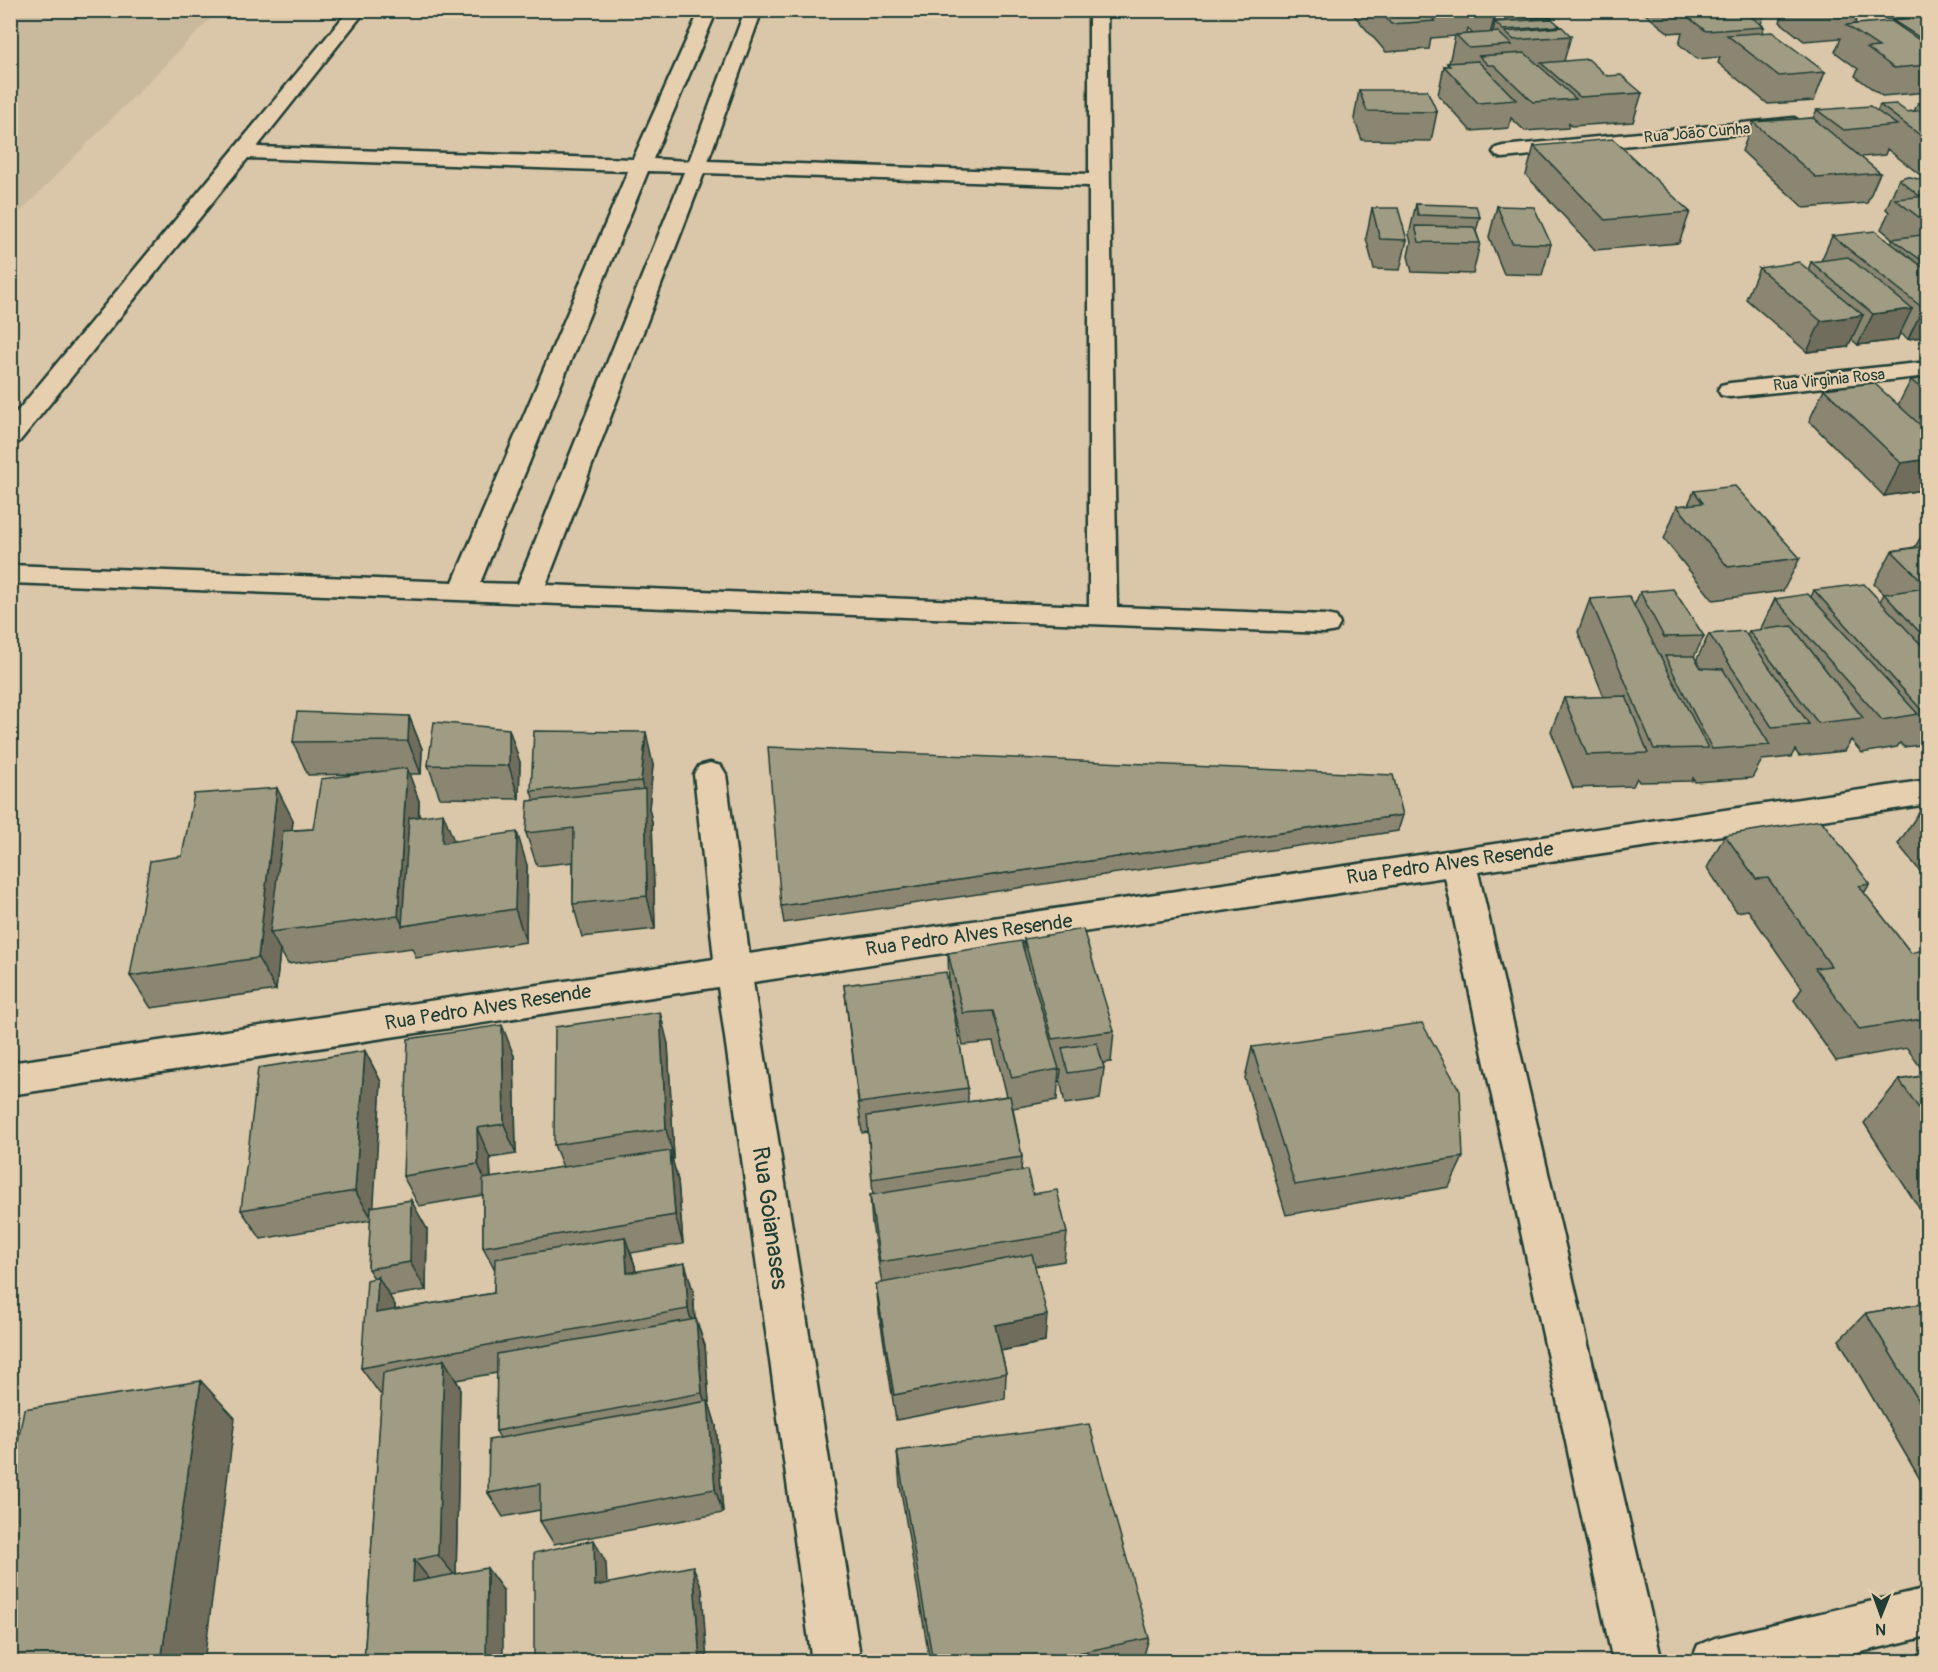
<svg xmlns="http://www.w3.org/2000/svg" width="1938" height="1672" font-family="Pangolin,sans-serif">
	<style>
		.built { fill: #c9b99d }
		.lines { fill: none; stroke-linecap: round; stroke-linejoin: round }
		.street-casing { stroke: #1f3d34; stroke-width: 5 }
		.street { fill: #e6cfaf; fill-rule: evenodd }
		.wall { fill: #8a8671; stroke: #1f3d34; stroke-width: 1.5; fill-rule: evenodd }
		.shaded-wall { fill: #706d5c; stroke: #1f3d34; stroke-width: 1.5 }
		.building { fill: #a09c83; stroke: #1f3d34; stroke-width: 1.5 }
		.labels { text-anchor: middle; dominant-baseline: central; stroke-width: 4.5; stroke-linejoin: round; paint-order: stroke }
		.far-street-label { font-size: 16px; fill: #1f3d34; stroke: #e6cfaf }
		.street-label { font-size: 20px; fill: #1f3d34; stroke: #e6cfaf }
		.near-street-label { font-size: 24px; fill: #1f3d34; stroke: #e6cfaf }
	</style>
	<rect width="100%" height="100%" fill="#dac6a8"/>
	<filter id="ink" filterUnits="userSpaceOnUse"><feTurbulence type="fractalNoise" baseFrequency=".0167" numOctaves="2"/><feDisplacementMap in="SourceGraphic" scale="12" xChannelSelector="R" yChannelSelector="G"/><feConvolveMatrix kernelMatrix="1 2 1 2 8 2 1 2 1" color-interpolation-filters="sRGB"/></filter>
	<g filter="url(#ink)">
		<path class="built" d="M11,10L218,11L11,221L10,11Z"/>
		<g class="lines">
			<g class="street-casing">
				<path id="street" d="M349,10H366L257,147L633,159L700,10H717L653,159L689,161L745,10H762L708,161L1089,174V10H1107L1117,607L1326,615L1336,617L1340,624L1336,631L1326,633L10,583V565L453,582L628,171L248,158L19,442L10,444V420ZM648,171L684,172L518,584L480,583ZM704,173L1089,186V606L546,585Z
					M1794,118L1804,124L1801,128L1503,158L1496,156L1493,152L1496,148L1503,146Z
					M1928,362V376L1730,397L1721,395L1718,390L1721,385L1730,383Z
					M710,763L721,766L726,774L749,954L1928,780V804L1478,872L1662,1662H1613L1445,877L753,982L861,1662H812L718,987L10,1095V1063L714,959L694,774L699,766Z
					M1928,1588V1636L1820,1662H1691L1698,1645L1715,1638Z"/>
			</g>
			<use href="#street" class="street"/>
		</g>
		<path class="wall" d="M1353,10H1543L1551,17L1550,19L1560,26V27L1571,36L1564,61L1607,76L1642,93L1633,122L1571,126L1569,123L1568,128L1525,131L1511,118L1509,128L1471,131L1438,95L1444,66H1447V63H1450H1449L1455,36L1431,38L1429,49L1386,52L1352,13ZM1468,29L1473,34H1467Z
			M1640,10H1698L1696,16L1707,15L1701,10H1766L1761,24L1764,27L1762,32L1825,72L1814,101L1768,104L1718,63L1720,57L1697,59L1679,44L1682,32L1669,33Z
			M1784,10H1860L1855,24L1892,22V20L1928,17V92L1882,96L1855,76L1858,69L1835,52L1841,38L1804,41L1780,22Z
			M1872,10H1928V16L1886,19Z
			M1359,90L1437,112L1431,141L1362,140L1354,119Z
			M1928,102V181L1887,149L1885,155L1860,157L1880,173L1867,203L1804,208L1742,151L1753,122L1813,118L1817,110L1877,111L1880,105L1907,112L1914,111L1918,103Z
			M1534,146L1690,212L1679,243L1595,250L1526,175Z
			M1899,179L1928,181V336L1908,339L1900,333L1897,340L1858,345L1851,339L1848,347L1807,352L1746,299L1759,268L1808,270L1811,262L1821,261L1832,236L1891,243L1893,239L1881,229L1889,212L1886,209Z
			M1416,204L1480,217L1476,231L1480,243L1473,274L1412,272L1408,256L1411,242L1409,235Z
			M1497,206L1551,244L1542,275L1504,274L1489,237Z
			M1372,208L1407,240L1400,270L1374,269L1366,238Z
			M1928,378V489L1884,496L1809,421L1824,389L1898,405L1911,380Z
			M1694,491L1800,558L1783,591L1713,600L1664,539L1677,506L1688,505Z
			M1928,525V744L1904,747L1900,743L1897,747L1862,753L1851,740L1844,751L1799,756L1795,750L1791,757L1762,760L1752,778L1695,782L1693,778L1692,781L1639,782L1637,778L1633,786L1573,788L1551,731L1564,698L1604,697L1578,632L1590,599L1634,606L1640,592L1704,636L1694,657L1696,661L1709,634L1747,635L1749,631L1760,630L1775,599L1811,597L1814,590L1880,601L1884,594L1874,584L1892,551L1915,547Z
			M409,716L422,749L421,774H409L419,801V817L454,841L527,865L526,942L416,958L412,948L288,964L280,950L276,990L151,1008L130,976L182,856L293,820L292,830L313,829L358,774L308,775L293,742Z
			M520,762L519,799L440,798L428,765Z
			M653,765L649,808L652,822L655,929L582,937L573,904V862L537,866L526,833L534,801L531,791Z
			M1928,810V881L1898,844L1920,811Z
			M1403,815L1398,831L784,923L781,906Z
			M1725,835L1870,884L1864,893L1911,953L1928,956V1222L1864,1123L1899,1080L1926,1075L1907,1048L1836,1061L1794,1000L1802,988L1748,910L1737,912L1707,868Z
			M1024,939L1114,1031L1111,1062L1103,1063L1104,1068L1100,1099L1065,1104L1060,1079L1061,1069H1059L1057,1100L1013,1108L1022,1157L1021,1171L1033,1194L1067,1233L1064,1261L1035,1266L1045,1342L1001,1351L1006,1373L1005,1399L896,1420L879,1312L876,1284L882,1283L872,1224L870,1195L873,1194L868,1132L862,1133L844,985H949L948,953L1024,951ZM949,987L963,1045L993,1042L1007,1096L968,1102V1088Z
			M668,1044L674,1159H672L678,1181L683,1244L631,1253L635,1266L636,1272L693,1291L695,1319L705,1346L709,1403L716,1426L723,1513L554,1544L540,1521V1510L503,1517L488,1493L500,1438L496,1431L497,1373L456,1380L460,1387L456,1574L503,1590L364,1662L382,1394H380L361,1368L374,1278L368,1269L371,1220L261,1239L241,1210L365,1051L381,1082L373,1207L427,1229L426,1290L389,1296L395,1305V1310L494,1293L495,1270L483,1247V1195L419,1206L403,1176L514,1056L516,1154L490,1158L491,1178L563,1167L554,1145Z
			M1252,1047L1463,1157L1449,1187L1286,1215L1245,1078Z
			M1928,1303V1493L1839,1340L1866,1313Z
			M897,1451L1149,1638L1142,1662H930L900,1486Z"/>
		<path class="shaded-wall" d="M1890,10H1928V16L1886,19Z
			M1530,15L1526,28L1495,22L1490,46H1487L1494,19Z
			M1551,17L1548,27L1531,28L1533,18Z
			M1928,307V336L1908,339L1923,308Z
			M1912,309L1897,340L1858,345L1873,314Z
			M1863,315L1848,347L1807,352L1821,321Z
			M1928,459V489L1884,496L1901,463Z
			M409,716L422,749L421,774L408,741Z
			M509,729L520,762L519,799L509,766Z
			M646,732L653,765L649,808L652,822L655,929L647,896L645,797L641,781Z
			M407,768L419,801L414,924L403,926L398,916Z
			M277,788L293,820L282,930L270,932L280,950L276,990L258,958Z
			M443,813L456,846L442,843Z
			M517,832L527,865L526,942L515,909Z
			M660,1012L668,1044L674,1159L666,1129Z
			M502,1025L514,1056L516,1154L504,1124Z
			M365,1051L381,1082L373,1220L355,1191Z
			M477,1128L490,1158L491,1194L478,1164Z
			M670,1151L678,1181L683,1244L675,1215Z
			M411,1200L427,1229L426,1290L410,1262Z
			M625,1237L635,1266L637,1301L627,1273Z
			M685,1263L693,1291L696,1336L688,1309Z
			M378,1277L395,1305L393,1340L376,1313Z
			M1047,1315L1045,1342L994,1352L995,1325Z
			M696,1319L705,1346L709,1403L716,1426L723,1513L715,1489L709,1416L702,1393Z
			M444,1360L460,1387L456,1577L438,1555Z
			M201,1381L235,1418L204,1662H161Z
			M11,1435L41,1460L10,1494V1438Z
			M594,1540L606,1563L608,1607L595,1586Z
			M414,1560L432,1582H413Z
			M693,1566L702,1588L707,1662H700Z
			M487,1568L503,1590V1662H486Z"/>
		<path class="building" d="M1379,10H1424L1435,21L1391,24Z
			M1484,10H1543L1551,17L1533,18L1530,15L1494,19Z
			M1810,10H1858L1814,14Z
			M1745,12L1764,27L1706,31L1687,16Z
			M1928,17V43L1892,20Z
			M1552,19L1560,26L1503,30L1495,22Z
			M1891,21L1928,46V65L1894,68L1867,48L1879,47L1846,25Z
			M1562,27L1571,36L1514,40L1505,32Z
			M1498,32L1512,45L1469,48L1456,35Z
			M1772,32L1825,72L1779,76L1727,35Z
			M1525,53L1576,99L1533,102L1494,65H1488L1479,56Z
			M1588,59L1607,76L1621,75L1642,93L1580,97L1541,63Z
			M1478,61L1516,100L1478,103L1444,66H1450L1447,63Z
			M1359,90H1427L1437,112L1367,111Z
			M1928,102V109L1918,103Z
			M1896,104L1907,112L1924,110L1928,113V141L1880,105Z
			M1870,106L1897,125L1844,130L1817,110Z
			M1813,118L1880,173L1817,178L1753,122Z
			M1613,139L1690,212L1605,220L1534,146Z
			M1907,176L1925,181H1928V194L1918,195L1899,179Z
			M1928,196V224L1895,199Z
			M1416,204L1476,206L1480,217L1418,215Z
			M1497,206L1534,207L1551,244L1512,243Z
			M1372,208H1398L1407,240L1380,239Z
			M1415,226L1474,227L1480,243L1419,242Z
			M1875,231L1928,271V307L1923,308L1832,236Z
			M1928,234V265L1892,239Z
			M1848,257L1912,309L1873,314L1811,262Z
			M1799,262L1863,315L1821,321L1759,268Z
			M1928,378V394L1911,380Z
			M1874,383L1928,432V459L1901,463L1824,389Z
			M1735,486L1800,558L1728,567L1677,506L1703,503L1694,491Z
			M1928,546V587L1892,551Z
			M1864,584L1928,652V714H1925L1814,590Z
			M1925,588L1928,590V641L1884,594Z
			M1673,589L1704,636L1664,637L1640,592Z
			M1808,594L1918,714L1882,720L1775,599Z
			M1629,596L1708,748L1654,749L1590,599Z
			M1792,626L1863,718L1818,723L1749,631Z
			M1744,631L1809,724L1772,727L1709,634Z
			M1665,656H1694L1701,668L1723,669L1770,745L1712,749Z
			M1626,696L1648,753L1587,755L1564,698Z
			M297,712L409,716L408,741L293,742Z
			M434,722L509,729V766L428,765Z
			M534,731L646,732L641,781L531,791Z
			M768,747L1393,775L1403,815L781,906Z
			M407,768L398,916L270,932L283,831L313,829L321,779Z
			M277,788L258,958L130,976L150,861L182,856L194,794Z
			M645,789L647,896L573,904L574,828L526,833L528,801Z
			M1928,810V820L1920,811Z
			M443,813L442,843L517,832L515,909L402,926L409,818Z
			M1821,820L1870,884L1859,886L1911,953L1923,950L1928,956V1018L1859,1029L1815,968L1831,966L1768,878L1756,879L1725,835Z
			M1083,929L1114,1031L1052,1039L1024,939Z
			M1021,941L1059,1069L1012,1078L993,1011L963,1013L948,953Z
			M946,972L968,1088L859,1103L844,985Z
			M660,1012L666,1129L554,1145L555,1027Z
			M1422,1023L1460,1091L1463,1157L1295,1185L1252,1047Z
			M502,1025L504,1124L477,1128L478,1164L403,1176L408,1039Z
			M1097,1043L1104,1068L1068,1073L1062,1048Z
			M365,1051L355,1191L241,1210L258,1068Z
			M1928,1075V1121L1899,1080Z
			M1010,1096L1022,1157L872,1179L867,1116Z
			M670,1151L675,1215L483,1247V1179Z
			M1027,1170L1033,1194L1057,1190L1067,1233L880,1262L870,1195Z
			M411,1200L410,1262L368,1269L371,1207Z
			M625,1237L627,1273L685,1263L688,1309L361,1368L367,1280L378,1277L376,1313L494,1293L495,1259Z
			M1032,1254L1047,1315L995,1325L1006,1373L894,1395L876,1284Z
			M1928,1303V1416L1866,1313Z
			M696,1319L702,1393L496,1431L497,1354Z
			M444,1360L438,1555L414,1560L413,1582L487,1568L486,1662H364L383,1373Z
			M201,1381L161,1662H10V1486L24,1409Z
			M708,1401L715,1489L540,1521V1484L488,1493L489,1440Z
			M1089,1424L1149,1638L1036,1662H933L897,1451Z
			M594,1540L595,1586L693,1566L700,1662H534V1553Z"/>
	</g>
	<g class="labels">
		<g class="far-street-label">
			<text transform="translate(1697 133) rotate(-5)">Rua João Cunha</text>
			<text transform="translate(1829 380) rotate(-6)">Rua Virginia Rosa</text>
		</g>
		<g class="street-label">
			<text transform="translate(1450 863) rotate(-8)">Rua Pedro Alves Resende</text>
			<text transform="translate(969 935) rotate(-8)">Rua Pedro Alves Resende</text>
			<text transform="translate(488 1007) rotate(-9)">Rua Pedro Alves Resende</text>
		</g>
		<g class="near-street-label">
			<text transform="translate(770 1218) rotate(82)">Rua Goianases</text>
		</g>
	</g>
	<rect width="1938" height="1672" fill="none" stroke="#e6cfaf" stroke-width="36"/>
	<rect x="18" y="18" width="1902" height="1636" fill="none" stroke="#1f3d34" stroke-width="2" filter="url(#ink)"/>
	<g transform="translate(1881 1615) rotate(181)" stroke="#e6cfaf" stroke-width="4.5" paint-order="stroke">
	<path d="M0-4.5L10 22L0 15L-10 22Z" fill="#1f3d34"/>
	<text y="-9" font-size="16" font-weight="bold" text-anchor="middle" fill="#1f3d34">N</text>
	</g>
</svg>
